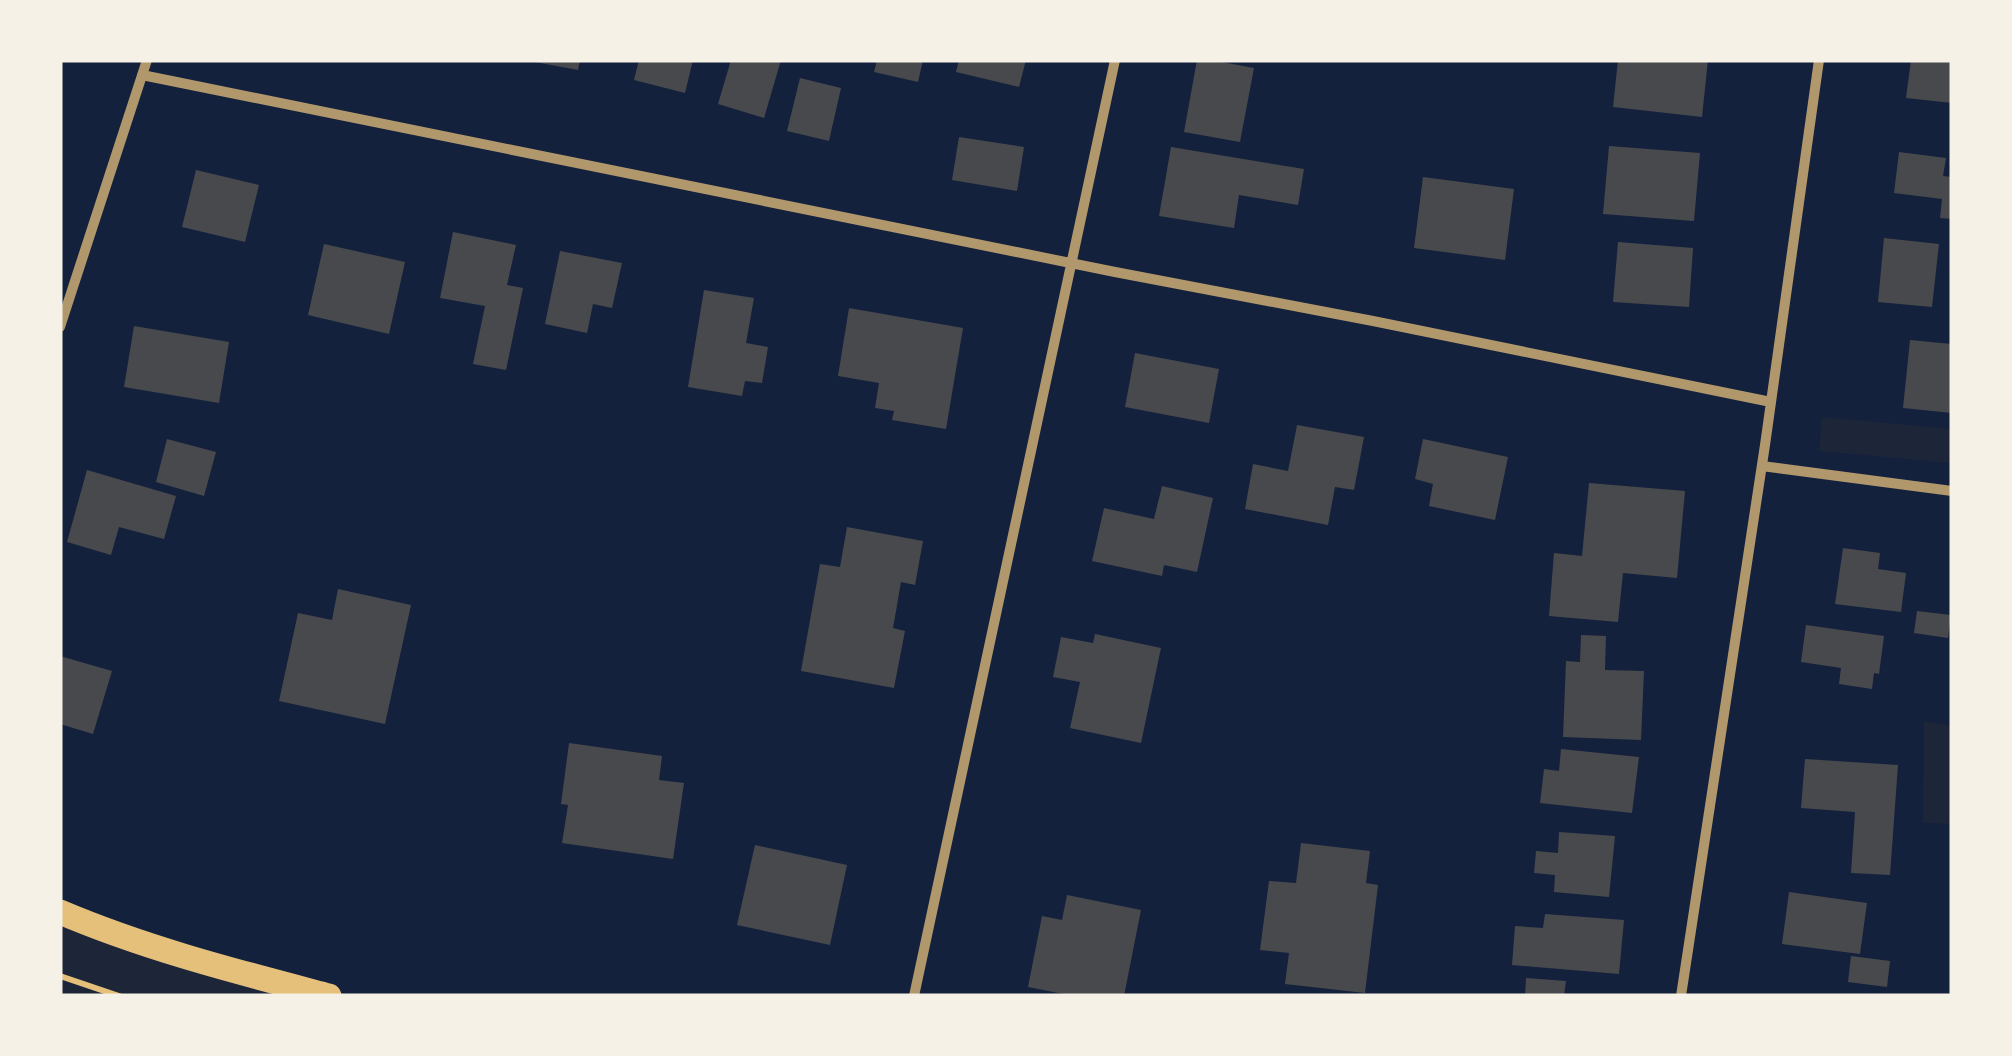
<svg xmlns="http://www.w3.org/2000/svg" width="2012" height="1056" font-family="Quicksand,sans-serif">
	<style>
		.green { fill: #1d2539 }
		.building { fill: #48494c }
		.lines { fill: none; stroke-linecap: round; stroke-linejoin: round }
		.path { stroke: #e5c07b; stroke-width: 6 }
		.minor { stroke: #b1986c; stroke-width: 10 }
		.primary { stroke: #e5c07b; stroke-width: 25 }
	</style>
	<rect width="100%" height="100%" fill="#14213d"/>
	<path class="green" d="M1822,417L1952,429V463L1819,451Z
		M1924,721L1952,726V824L1923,823Z
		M60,912L329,996H60Z"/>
	<path class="building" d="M535,60H580L578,70L535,62Z
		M639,60H693L685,93L634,80Z
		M731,60H781L764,118L718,104Z
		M877,60H923L918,82L874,72Z
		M959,60H1026L1019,87L956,72Z
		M1197,60H1211L1254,68L1240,142L1184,132Z
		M1618,60H1708L1702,117L1613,107Z
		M1911,60H1952V103L1906,98Z
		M800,78L841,88L829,141L787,131Z
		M959,137L1024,147L1017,191L952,180Z
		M1609,146L1700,153L1694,221L1603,214Z
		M1171,147L1304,169L1298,205L1239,195L1234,228L1159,216Z
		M1899,152L1946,158L1943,176L1952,177V219L1940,218L1942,199L1894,193Z
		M196,170L259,185L245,242L182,227Z
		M1423,177L1514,189L1505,260L1414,248Z
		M453,232L516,245L507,285L523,288L506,370L473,364L485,306L440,298Z
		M1884,238L1939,244L1932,307L1878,302Z
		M1618,242L1693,248L1689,307L1613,302Z
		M324,244L405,262L389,334L308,315Z
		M560,251L622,263L612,308L593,304L587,333L545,324Z
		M704,290L754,298L746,343L768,347L762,383L745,381L742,396L688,387Z
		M849,308L963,328L946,429L892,420L894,411L875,408L879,383L838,376Z
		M134,326L229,342L219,403L124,387Z
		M1910,340L1952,344V413L1903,408Z
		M1135,353L1219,369L1209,423L1125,407Z
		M1297,425L1364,437L1354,490L1335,487L1328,525L1245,509L1253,464L1288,471Z
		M167,439L216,452L204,496L156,482Z
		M1423,439L1508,457L1495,520L1429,506L1433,484L1415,479Z
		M87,470L176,496L164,539L119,527L111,555L67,542Z
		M1589,483L1685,491L1677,578L1623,573L1618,622L1549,616L1554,553L1582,556Z
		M1162,486L1213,498L1197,572L1164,565L1162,576L1092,561L1104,508L1154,519Z
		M847,527L923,541L915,585L901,582L893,628L905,631L894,688L801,671L820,564L840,567Z
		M1843,548L1880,553L1878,569L1906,573L1901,612L1835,604Z
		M338,589L411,605L385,724L279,701L298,613L332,620Z
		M1917,611L1951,615L1948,638L1914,633Z
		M1806,625L1884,636L1879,674L1874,673L1872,689L1839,684L1841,668L1801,662Z
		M1095,634L1161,648L1141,743L1070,728L1080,682L1053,677L1061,637L1093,643Z
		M1581,635L1606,636L1605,670L1644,671L1641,740L1563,737L1566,661L1580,662Z
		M60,656L112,671L93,734L60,724Z
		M569,743L662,756L659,780L684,783L673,859L562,843L568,805L561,804Z
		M1561,749L1639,757L1632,813L1540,803L1544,769L1559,771Z
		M1805,759L1898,765L1890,875L1851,873L1855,812L1801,808Z
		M1559,832L1615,836L1609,897L1554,892L1555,875L1534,873L1536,851L1558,853Z
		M1301,843L1370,851L1366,883L1378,885L1365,993L1285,984L1289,953L1260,950L1269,881L1296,883Z
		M755,845L847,865L830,945L737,925Z
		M1789,892L1867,903L1860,954L1782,944Z
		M1067,895L1141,910L1124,996H1074L1028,987L1042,916L1062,920Z
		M1545,914L1624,920L1619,974L1512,965L1515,926L1543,928Z
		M1851,956L1890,961L1887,987L1848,982Z
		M1526,978L1566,981L1564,996H1525Z"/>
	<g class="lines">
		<path class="path" d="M60,976L119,996"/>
		<path class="minor" d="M142,75L1115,272L1373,321L1771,402
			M60,327L147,60
			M1762,466L1952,491
			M914,996L1115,60
			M1681,996L1765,445L1819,60"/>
		<path class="primary" d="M60,912C147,949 238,972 329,996"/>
	</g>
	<rect width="2012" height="1056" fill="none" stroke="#f6f1e7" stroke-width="125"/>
</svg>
